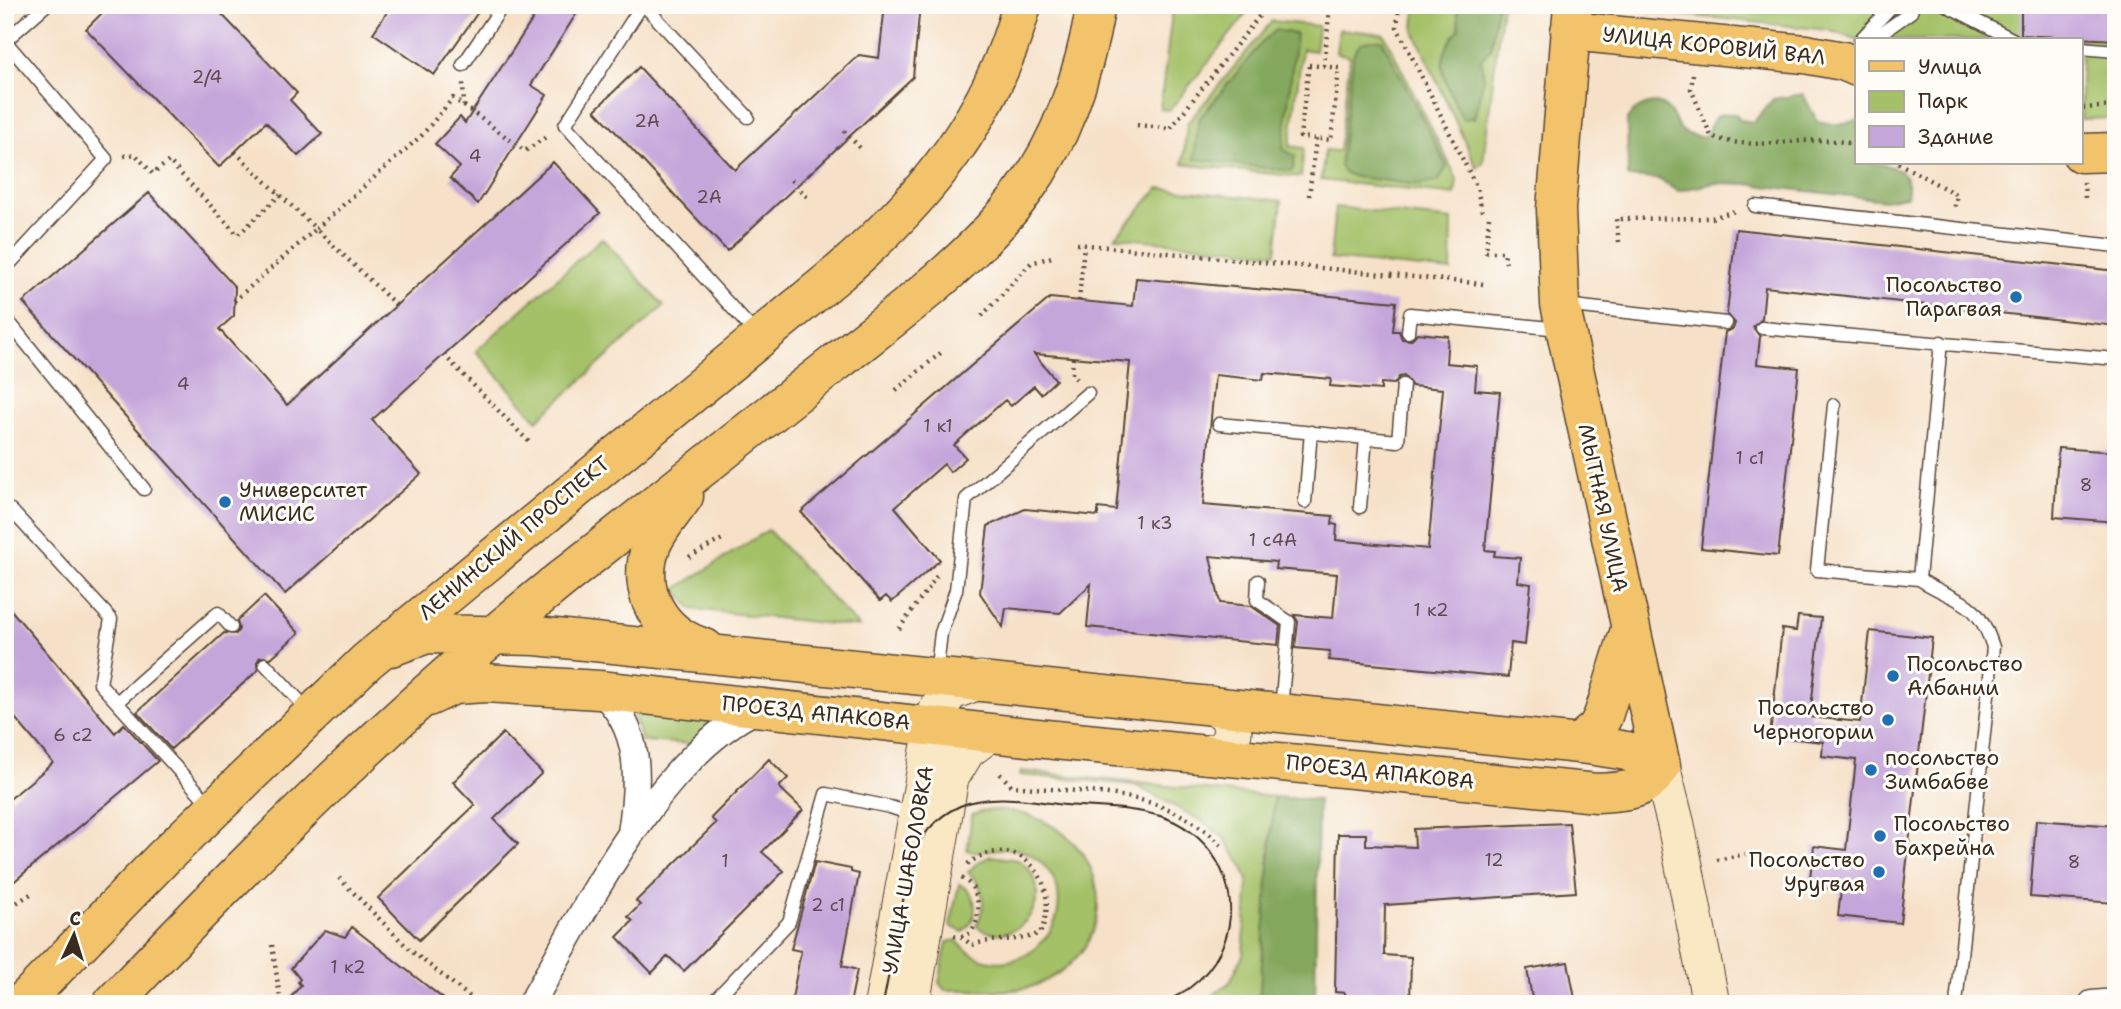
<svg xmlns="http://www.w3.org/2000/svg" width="2121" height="1009" font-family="'Shantell Sans',sans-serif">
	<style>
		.green { fill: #a4c168; stroke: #707643; stroke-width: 2 }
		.forest { fill: #83a75c; stroke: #5f683d; stroke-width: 2 }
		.building { fill: #c5a6da; fill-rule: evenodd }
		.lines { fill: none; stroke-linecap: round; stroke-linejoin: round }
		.lane-casing { stroke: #574538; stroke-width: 15 }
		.street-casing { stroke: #574538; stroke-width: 29 }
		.secondary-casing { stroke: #574538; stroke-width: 39 }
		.primary-casing { stroke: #574538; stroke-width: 41 }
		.path { stroke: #574538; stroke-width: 4.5; stroke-dasharray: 2 5; stroke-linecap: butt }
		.lane { stroke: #fff; stroke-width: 12 }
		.street { stroke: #fff; stroke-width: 26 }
		.secondary { stroke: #fae7c3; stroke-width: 37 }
		.primary { stroke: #f2c36a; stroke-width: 38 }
		.tram { stroke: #3b2a1e; stroke-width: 2 }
		.poi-dot { fill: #1f6fb2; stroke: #fdfcf7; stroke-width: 2.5 }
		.labels { text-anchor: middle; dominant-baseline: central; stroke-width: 6; stroke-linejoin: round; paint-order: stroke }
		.number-label { font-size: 18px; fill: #5e494d }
		.street-label { font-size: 21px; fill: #3b2a1e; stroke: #fdfcf7 }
		.poi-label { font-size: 21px; fill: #3b2a1e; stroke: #fdfcf7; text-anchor: start }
	</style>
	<rect width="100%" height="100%" fill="#fdfcf7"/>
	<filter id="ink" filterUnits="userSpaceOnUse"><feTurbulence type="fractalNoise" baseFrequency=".0143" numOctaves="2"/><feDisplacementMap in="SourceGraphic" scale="14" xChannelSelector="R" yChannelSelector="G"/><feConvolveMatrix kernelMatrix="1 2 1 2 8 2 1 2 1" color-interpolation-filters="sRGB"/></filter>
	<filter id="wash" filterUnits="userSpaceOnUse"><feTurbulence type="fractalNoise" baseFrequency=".00686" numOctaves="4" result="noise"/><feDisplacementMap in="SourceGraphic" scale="28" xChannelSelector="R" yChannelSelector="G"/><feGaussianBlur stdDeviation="1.57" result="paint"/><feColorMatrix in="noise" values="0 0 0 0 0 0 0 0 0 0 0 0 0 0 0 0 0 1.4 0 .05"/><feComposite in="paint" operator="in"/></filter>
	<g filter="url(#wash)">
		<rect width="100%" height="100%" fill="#f6e1c8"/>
		<path class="green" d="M1173,5H1247L1246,14L1170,110L1160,109Z
			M1416,5H1502L1483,162L1477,168L1414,31Z
			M1634,5H2116V118L2081,119V40H1859L1828,30L1649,11Z
			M1272,21L1318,26L1315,51L1302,49L1290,146L1304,148L1301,177L1183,164L1187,124Z
			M1339,29L1384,34L1457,179L1455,195L1321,180L1325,150L1339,151L1350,56L1336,53Z
			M1159,188L1282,201L1276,253L1115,237Z
			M1335,207L1452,220L1451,271L1330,259Z
			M602,238L664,306L537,420L476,351Z
			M768,530L859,627L692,609L676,589Z
			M633,712L711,720L712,723L690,744L642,741Z
			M1021,771L1274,797L1259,1004H1202L1230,982L1243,955L1248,881L1243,867L1223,837L1200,820L1135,785L1020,775Z
			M999,810C1104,817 1137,938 1041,983C1012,996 976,988 945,990L939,983L947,942L956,940C1014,1006 1102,906 1034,857C1008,839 978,857 967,850L972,815L983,811Z
			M991,856L1018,860C1063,889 1020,955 976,926C987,906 985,887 968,872L978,862Z
			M959,884C979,895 980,917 963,932L950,926Z"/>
		<path class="forest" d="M1457,5H1497L1491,49L1481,59L1484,78L1474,118L1462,119C1447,81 1429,65 1459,29Z
			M1276,30L1296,34L1283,149L1295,156L1293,169L1291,171L1194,159L1199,119L1264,40Z
			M1371,40H1382L1447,166L1439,181L1420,185L1355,177L1345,173L1340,165L1354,52L1361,43Z
			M1803,94L1817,121L1839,125L1857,120V163C1879,163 1915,164 1907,196L1884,200L1747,184L1714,183L1678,191L1658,179L1628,177L1627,120C1633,108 1654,97 1666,108C1680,119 1672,136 1704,137C1717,119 1709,112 1736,114L1740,120L1754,122L1773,99Z
			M1274,797L1318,800L1315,1004H1259Z"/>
		<g id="blocks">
			<path class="building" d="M110,5H213L297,93L290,100L322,134L298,156L266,122L219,167L86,29Z
				M392,5H483L434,75L373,33Z
				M542,5H582L531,85L547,95L478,204L450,178L460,167L435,144L460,117L465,123Z
				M885,5H920L913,77L727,251L595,110L639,67L735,170L859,55L879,58Z
				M2021,5H2116V40L2021,35Z
				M553,162L600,213L372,420L421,474L285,594L23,302L149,193L235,287L234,316L219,329L287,405Z
				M1736,229L2116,271V326L1765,287L1762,319L1753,327L1760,337L1757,364L1799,368L1778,556L1701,548L1725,332L1733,329L1735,323L1727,314Z
				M1136,278L1396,302L1393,331H1399L1402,339L1411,340L1417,333L1448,336L1446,363L1477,366L1475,390L1500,392L1485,550L1495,551L1494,556L1520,558L1518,582L1531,584L1525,645L1511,643L1508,677L1329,660L1330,651L1295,648L1298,622L1294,615L1333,618L1337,574L1275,569L1276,562L1210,556L1220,603L1251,606L1280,626L1278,645L1087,627L1091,584L1060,613L1006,608L1003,627L980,593L988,526L1025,509L1098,516V508L1116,510L1130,362L1034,354L1056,380L1041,394L1034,386L1011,406L1005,400L954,445L966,458L950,472L944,464L895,507L940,560L892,602L886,596L880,601L801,512L1050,298L1133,306ZM1264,373L1331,379L1330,386L1381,390V383L1394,384L1399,377L1404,376L1412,386L1443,389L1428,549L1336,540L1337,525L1332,524L1333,516L1203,505L1215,375L1263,380Z
				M2058,448L2116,452V522L2054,517Z
				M264,596L299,633L271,658L260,657L257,662L258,670L171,749L137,712L224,633L236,634L239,629L237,621Z
				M5,603L115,733L124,724L158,761L5,889V803L53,763L5,706Z
				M1798,616L1821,618L1810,717L1860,722L1870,631L1932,638L1900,923L1838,916L1841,890L1809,886L1814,846L1846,850L1856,760L1822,756L1823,742L1770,736L1782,629L1796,631Z
				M503,733L542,773L494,819L518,844L419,940L378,898L475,805L453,782Z
				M769,759L788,778L779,787L803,810L762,852L784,871L684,971L668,956L652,973L617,937L633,921L628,917L640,905L636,901L716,823L711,818Z
				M2036,820L2116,826V903L2030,897Z
				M1569,823L1576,892L1385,905L1384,955L1411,957L1410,1004H1345V993L1335,992L1338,834H1366V845L1415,847L1414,829Z
				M815,862L851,869V872L859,874L842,966L857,970L850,1004H791L801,951L791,949Z
				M352,927L450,1004H285L301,985L298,982L300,979L291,968L325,930L345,937Z
				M1568,962L1576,1004H1533L1527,969Z"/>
		</g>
	</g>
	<g filter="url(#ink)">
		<use href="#blocks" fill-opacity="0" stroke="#574538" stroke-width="2"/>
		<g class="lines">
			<g class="lane-casing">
				<path id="lane" d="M642,5L565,125L758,336
					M644,5L748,117
					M1946,5L2014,40
					M1860,40L1893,5
					M1872,40L1911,12L1913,5
					M5,41L106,159L5,269
					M5,41L46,5
					M2081,48L2116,51
					M463,65L503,5
					M1755,206L2116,246
					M1564,305L1726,323
					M5,317L144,489
					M1762,328L2116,359
					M1408,332L1410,314L1560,329
					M1941,342L1919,579C1958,604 1977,597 1993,647L1956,1004
					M1834,405L1817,570L1919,579
					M1219,424L1398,441L1403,385
					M1305,502L1311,432
					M1360,507L1366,438
					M11,510L111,619L100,684L211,806
					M1258,581L1257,600L1289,622L1281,708
					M265,664L308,710
					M936,675L941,633L956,590L966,499L1088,393
					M117,702L218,613L231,627
					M711,1004L789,922L826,794L890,807L915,815"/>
			</g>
			<g class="street-casing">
				<path id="street" d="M599,690C643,728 639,781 631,833
					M531,1004C585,911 660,753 760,708
					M2092,1004L2116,1002"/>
			</g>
			<g class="secondary-casing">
				<path id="secondary" d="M1205,755L1224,749L1233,733L1228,714L1211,705
					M1661,766L1676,825L1711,1004
					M883,1004L936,712L950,692L981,680
					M911,1004L950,778L967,750L990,733"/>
			</g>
			<g class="primary-casing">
				<path id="primary" d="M1573,5L1556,209L1560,304L1661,766
					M1570,31L1805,54L1843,61L1857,67
					M2081,153L2116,152
					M684,496C673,512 658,528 651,546C635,592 660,635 705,648
					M391,647L427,634L536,636L1589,745L1627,751L1661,766
					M428,697L454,685L485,683L599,690L1055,740L1597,793C1624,791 1645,793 1661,766
					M1578,744L1597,728L1603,716L1628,636
					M21,1004L163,858L367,661L840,272C926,197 992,117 1022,5
					M112,1004C255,852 402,707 564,577C654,505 744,435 834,364C900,312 974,259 1024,191C1063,138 1085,69 1096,5"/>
			</g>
			<path class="path" d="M1399,5L1397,27L1477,188L1483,216
				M920,7L942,10
				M1309,65L1339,68L1331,140L1300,137Z
				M1324,66L1330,5
				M1693,74L1691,89L1711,136C1757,155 1809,131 1857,145
				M464,106L525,151L549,135
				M2083,108L2116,106
				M1137,125L1170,129L1268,5
				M844,131L862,150
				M235,152L316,229L422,135L453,98L464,106L463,83
				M124,156L135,154L153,174L169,161L238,235L280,195
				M1898,163L1957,195L1954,211
				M791,180L809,199
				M2084,182L2085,199
				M1309,196L1316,139
				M1489,217L1486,252H1504L1506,263
				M1619,242L1616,219L1712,218L1738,210
				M1077,244L1484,284
				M234,301L316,229L396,305
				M1079,301L1084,245
				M982,316L1031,263L1052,257
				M444,355L530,443
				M1073,358L1072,374L1076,379
				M896,390L943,351
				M689,557L726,537
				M899,629L939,573
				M1000,774L1012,786C1089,794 1163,786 1221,845
				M1717,860L1745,854
				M339,878L410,950L479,1004
				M5,910L34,892
				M954,936C984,942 986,888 961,878
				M961,937L972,945C995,937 1018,943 1040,933C1065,881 1016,825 965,866
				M272,945L281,1004"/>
			<use href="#lane" class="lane"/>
			<use href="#street" class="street"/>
			<use href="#secondary" class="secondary"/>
			<use href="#primary" class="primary"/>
			<path class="tram" d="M883,1004L910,865C917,839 935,817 960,806C993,792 1031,801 1066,805C1098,808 1136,807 1166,818C1215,837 1242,890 1225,940C1214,971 1189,994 1158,1004
				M939,1004L959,1000L1051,1004"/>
		</g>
	</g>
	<g class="poi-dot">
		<circle cx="2016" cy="297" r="7"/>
		<circle cx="225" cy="502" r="7"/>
		<circle cx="1893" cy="676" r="7"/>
		<circle cx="1888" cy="720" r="7"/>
		<circle cx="1871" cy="770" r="7"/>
		<circle cx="1880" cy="836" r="7"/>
		<circle cx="1879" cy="872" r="7"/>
	</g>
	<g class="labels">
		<g class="number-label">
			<text x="207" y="77">2/4</text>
			<text x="647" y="121">2А</text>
			<text x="475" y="156">4</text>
			<text x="709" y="197">2А</text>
			<text x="183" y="384">4</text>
			<text x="938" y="426">1 к1</text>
			<text x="1750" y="458">1 с1</text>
			<text x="2086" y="485">8</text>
			<text x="1155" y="523">1 к3</text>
			<text x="1273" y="540">1 с4А</text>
			<text x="1431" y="610">1 к2</text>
			<text x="73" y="735">6 с2</text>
			<text x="1494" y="860">12</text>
			<text x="725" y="861">1</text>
			<text x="2074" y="862">8</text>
			<text x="828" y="905">2 с1</text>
			<text x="348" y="967">1 к2</text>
		</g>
		<g class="street-label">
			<text transform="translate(1714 46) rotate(6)">УЛИЦА КОРОВИЙ ВАЛ</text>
			<text transform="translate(1603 508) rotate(78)">МЫТНАЯ УЛИЦА</text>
			<text transform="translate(514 538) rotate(-40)">ЛЕНИНСКИЙ ПРОСПЕКТ</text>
			<text transform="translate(816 713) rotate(6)">ПРОЕЗД АПАКОВА</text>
			<text transform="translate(1380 772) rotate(6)">ПРОЕЗД АПАКОВА</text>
			<text transform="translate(908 870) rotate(-80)">УЛИЦА ШАБОЛОВКА</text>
		</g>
		<g class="poi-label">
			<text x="2002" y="285" text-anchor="end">Посольство<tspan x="2002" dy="24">Парагвая</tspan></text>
			<text x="239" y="490">Университет<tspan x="239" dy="24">МИСИС</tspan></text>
			<text x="1907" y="664">Посольство<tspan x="1907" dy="24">Албании</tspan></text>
			<text x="1874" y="708" text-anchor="end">Посольство<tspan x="1874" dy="24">Черногории</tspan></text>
			<text x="1885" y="758">посольство<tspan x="1885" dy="24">Зимбабве</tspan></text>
			<text x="1894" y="824">Посольство<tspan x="1894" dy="24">Бахрейна</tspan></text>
			<text x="1865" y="860" text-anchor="end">Посольство<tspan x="1865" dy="24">Уругвая</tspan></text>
		</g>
	</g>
	<rect width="2121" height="1009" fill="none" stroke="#fdfcf7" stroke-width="28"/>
	<rect x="1855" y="38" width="228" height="126" fill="#fdfcf7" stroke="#afa8a0" stroke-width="2"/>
	<rect x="1869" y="61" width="35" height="10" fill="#f2c36a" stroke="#afa8a0" stroke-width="2"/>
	<text x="1918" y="74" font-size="21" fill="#3b2a1e">Улица</text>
	<rect x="1869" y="91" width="35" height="21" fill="#a4c168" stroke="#afa8a0" stroke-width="2"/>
	<text x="1918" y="108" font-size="21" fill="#3b2a1e">Парк</text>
	<rect x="1869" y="126" width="35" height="21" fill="#c5a6da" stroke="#afa8a0" stroke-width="2"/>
	<text x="1918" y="144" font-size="21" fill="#3b2a1e">Здание</text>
	<g transform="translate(74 935) rotate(4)" stroke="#fdfcf7" stroke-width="5" paint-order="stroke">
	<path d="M0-5L12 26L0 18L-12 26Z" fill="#3b2a1e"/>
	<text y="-10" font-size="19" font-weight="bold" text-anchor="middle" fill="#3b2a1e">С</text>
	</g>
</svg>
